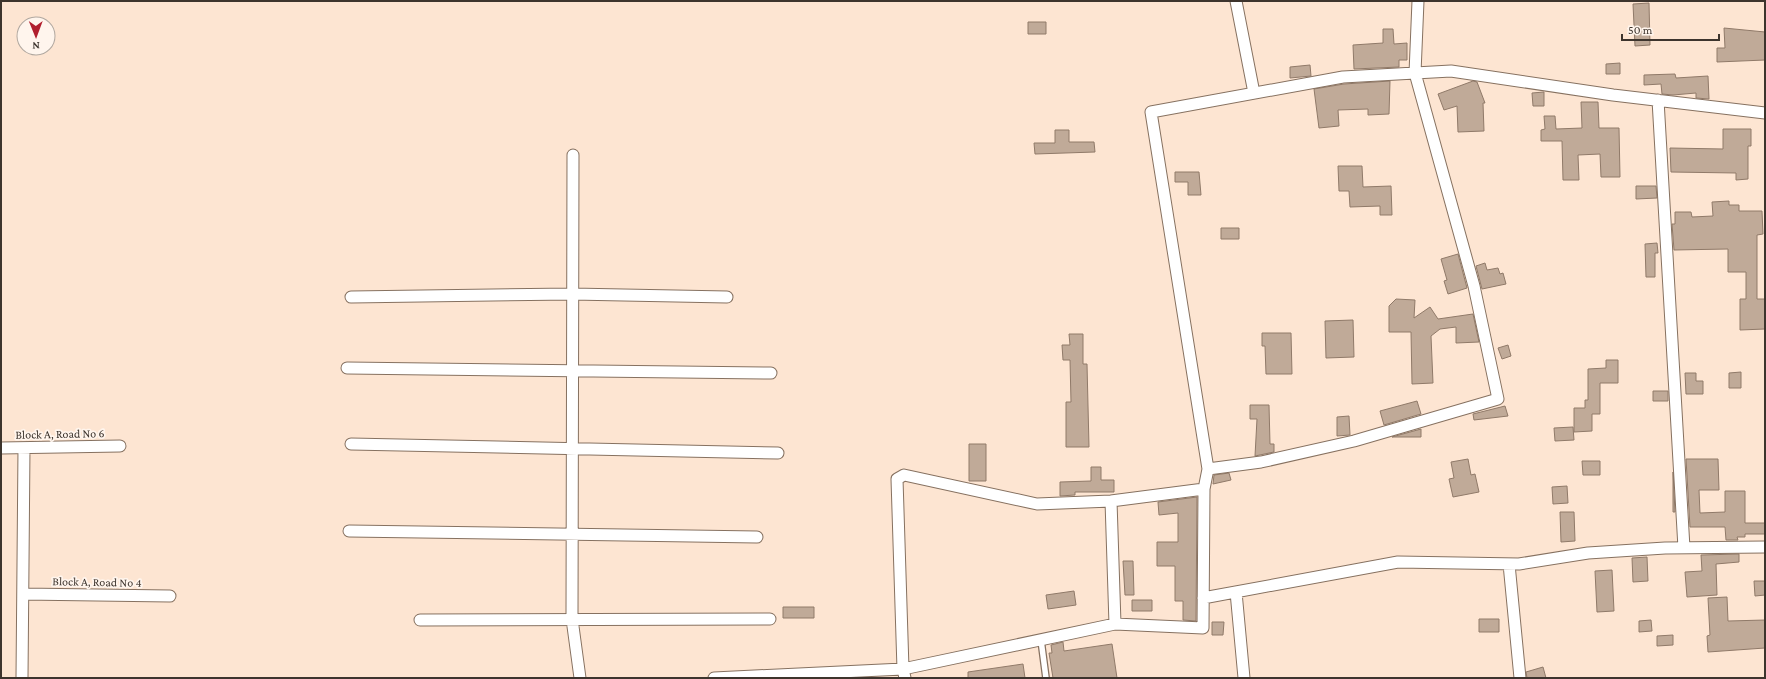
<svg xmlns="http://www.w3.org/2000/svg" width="1766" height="679" font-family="'Crimson Pro',serif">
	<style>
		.building { fill: #c0aa98; stroke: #907a69 }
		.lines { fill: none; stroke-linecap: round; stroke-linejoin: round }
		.service-casing { stroke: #867160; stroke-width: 8 }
		.minor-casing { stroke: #867160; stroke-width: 13 }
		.service { stroke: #fff; stroke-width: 5.5 }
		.minor { stroke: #fff; stroke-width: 11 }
		.labels { text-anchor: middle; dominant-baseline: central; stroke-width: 3.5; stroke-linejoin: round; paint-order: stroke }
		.street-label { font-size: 12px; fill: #3d342d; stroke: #fff5ed }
	</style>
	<rect width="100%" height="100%" fill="#fde5d2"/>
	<path class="building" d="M1649,3L1650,45L1635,46L1633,4Z
		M1028,22H1046V34H1028Z
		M1724,28L1765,32V60L1717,62V48H1725Z
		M1383,29H1393L1394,44L1407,43V60H1399V67L1354,69L1353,45L1383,43Z
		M1620,63V74H1606V64Z
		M1310,65L1311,76L1290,78V67Z
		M1675,74L1676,78L1708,76L1709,99L1696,98V93L1673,95L1662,94L1661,84L1644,85V75Z
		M1390,81L1389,114L1368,115V109L1338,110L1339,126L1319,128L1314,89L1344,84Z
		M1473,81L1477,82L1485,103H1483L1484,131L1458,132L1457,106L1444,110L1438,94Z
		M1544,92V106H1533L1532,93Z
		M1581,102H1598L1599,128H1619L1620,177H1601L1600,154L1578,155L1579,180H1563L1562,141H1541V130L1545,129L1544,116H1555L1556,129L1582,128Z
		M1723,129H1751V146H1748V179L1736,180V173L1671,172L1670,148L1723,149Z
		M1055,130H1069V142H1094L1095,152L1035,154L1034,143H1055Z
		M1338,166H1362L1363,187L1391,186L1392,215H1380V206L1350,207L1349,191H1339Z
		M1175,172H1199L1201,195H1188V182H1175Z
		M1636,186H1656L1657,198L1636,199Z
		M1729,201V205H1739V211H1762L1763,234L1757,235V299H1765V329L1740,330V299H1746V272H1728V249L1674,250L1672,224H1675V212H1691L1692,217L1713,216L1712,202Z
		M1221,228H1239V239H1221Z
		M1657,243L1658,253H1655V277H1646L1645,244Z
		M1458,254L1467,288L1448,294L1444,281L1447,280L1441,259Z
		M1485,263L1487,270L1498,268L1500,274L1503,273L1506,284L1482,289L1476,266Z
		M1396,299L1415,300L1414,318L1430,307L1438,319L1473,314L1479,342L1456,343V327L1440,329L1431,336L1433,383L1412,384L1411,332H1389V306Z
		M1353,320L1354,357L1326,358L1325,321Z
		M1262,333H1291L1292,374H1266L1265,346H1262Z
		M1069,334H1083V364H1087L1089,447H1066V402H1071L1070,360H1063L1062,345H1070Z
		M1508,345L1511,356L1502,359L1498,348Z
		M1606,360H1618V383H1600V414H1592V431L1574,432V408H1585V400H1588V369L1606,368Z
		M1741,372V388H1729V373Z
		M1685,373H1696V381H1703V394H1686Z
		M1653,391H1668V401H1653Z
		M1417,401L1421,414L1384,425L1380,411Z
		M1250,405H1269L1270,444H1274V452L1255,456L1257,419H1250Z
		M1505,406L1508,416L1474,420L1473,414Z
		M1349,416L1350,435L1337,436V417Z
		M1573,427L1574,440L1555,441L1554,428Z
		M1421,429V437H1392Z
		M969,444H986V481H969Z
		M1468,459L1471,475L1475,474L1479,492L1453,497L1449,479L1454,478L1451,462Z
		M1686,459H1718L1719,490H1699L1700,513L1725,512V491H1745V523H1765V534H1745V537H1737L1738,540H1726L1725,527H1690Z
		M1582,461H1600V475H1583Z
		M1091,467H1101V480H1114V492H1075V495L1060,496V482L1091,481Z
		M1673,472L1675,512H1673Z
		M1229,473L1231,480L1213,484L1214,475Z
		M1567,486L1568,503L1553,504L1552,487Z
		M1197,497L1196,621L1183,620V601H1175V566H1157V542H1178V513L1159,515L1158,502Z
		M1560,512H1574L1575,541L1561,542Z
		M1739,554V562L1716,564L1717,595L1687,597L1685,572L1702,571L1701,555Z
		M1647,557L1648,581L1633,582L1632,558Z
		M1123,561H1133L1134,595H1125Z
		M1612,570L1614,611L1597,612L1595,571Z
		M1754,581H1765V595L1755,596Z
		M1074,591L1076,605L1048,609L1046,595Z
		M1727,597L1728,621L1765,620V648L1708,652L1707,636L1710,635L1708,598Z
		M1132,600H1152V611H1132Z
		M783,607H814V618H783Z
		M1479,619H1499V632H1479Z
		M1651,620L1652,631L1639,632V621Z
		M1212,622H1224L1223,635H1212Z
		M1673,635V645L1657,646V636Z
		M1063,642L1064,651L1112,644L1117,678H1053L1049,653H1052L1051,645Z
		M1023,664L1025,678H968V672Z
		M1543,667L1546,678H1527L1526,672Z"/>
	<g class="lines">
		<g class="service-casing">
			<path id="service" d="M1041,640L1046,678"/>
		</g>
		<g class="minor-casing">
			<path id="minor" d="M1236,1L1254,93
				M1658,100L1684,548
				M573,155L572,619L580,678
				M351,297L572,294L727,297
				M347,368L771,373
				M351,444L778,453
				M1,448L120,446
				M1208,469L1151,112L1343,77L1451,71L1613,95L1765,113
				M1111,501L1115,624L903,669L897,479L904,475L1037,504L1111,501L1204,489L1208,469L1261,462L1354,441L1498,399L1474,286L1415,73L1418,1
				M349,531L757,537
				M1509,564L1520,678
				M1236,592L1244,678
				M23,594L170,596
				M1203,598L1398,562L1519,564L1588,553L1665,548L1765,547
				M420,620L770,619
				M1115,624L1203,628L1204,489
				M22,678L24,448
				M714,678L903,669L905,678"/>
		</g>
		<use href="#service" class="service"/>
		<use href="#minor" class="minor"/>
	</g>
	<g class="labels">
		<g class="street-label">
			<text transform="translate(60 434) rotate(-1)">Block A, Road No 6</text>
			<text transform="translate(97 582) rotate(1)">Block A, Road No 4</text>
		</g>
	</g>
	<rect width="1766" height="679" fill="none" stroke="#3d342d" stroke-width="4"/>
	<g transform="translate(36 36) rotate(179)"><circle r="19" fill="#fff5ed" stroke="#b1a8a0"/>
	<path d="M0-3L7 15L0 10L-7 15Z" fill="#b11e2d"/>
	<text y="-6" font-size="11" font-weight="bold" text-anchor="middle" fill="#3d342d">N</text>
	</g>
	<path d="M1622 34v6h97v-6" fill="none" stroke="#3d342d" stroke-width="2"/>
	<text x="1628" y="34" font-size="12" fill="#3d342d" stroke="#fff5ed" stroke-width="3" paint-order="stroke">50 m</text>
</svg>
